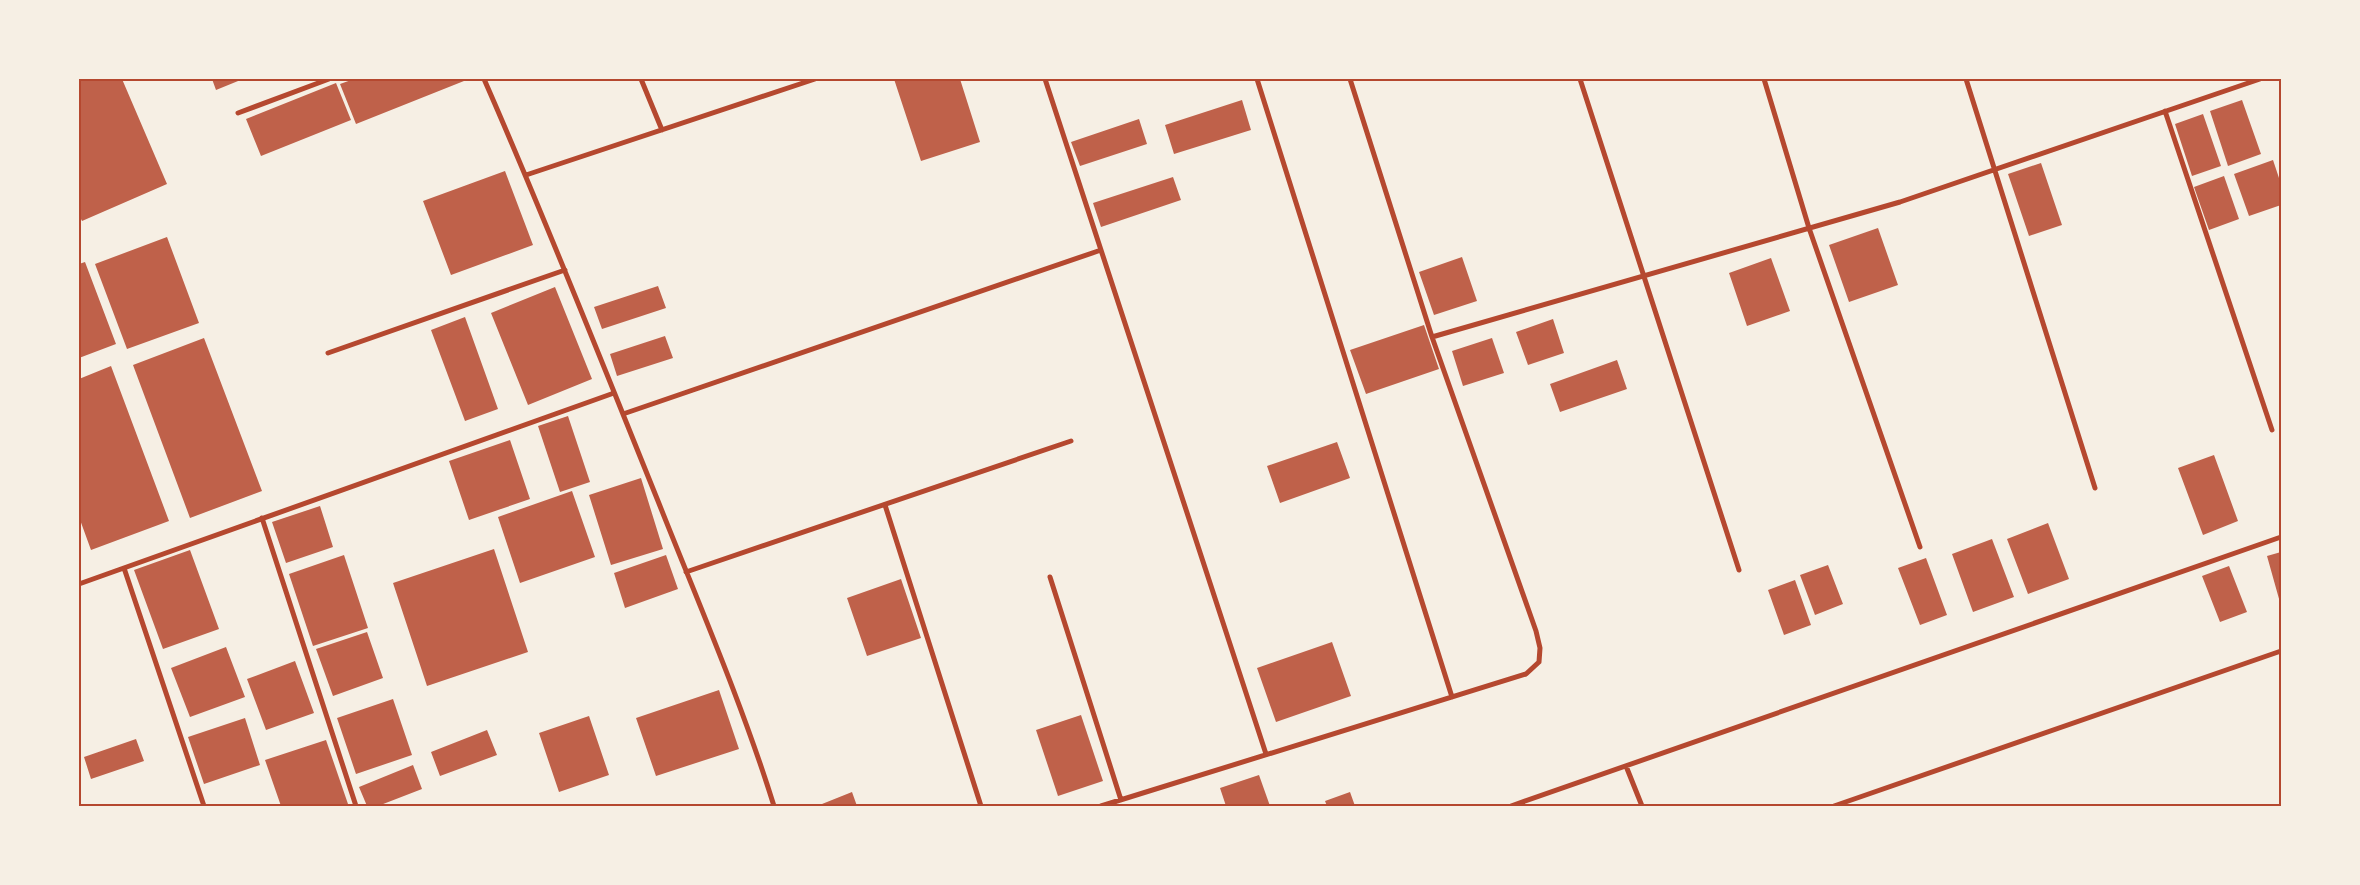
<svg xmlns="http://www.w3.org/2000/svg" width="2360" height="885" font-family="'Asap Condensed',sans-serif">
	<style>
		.building { fill: #bf614a }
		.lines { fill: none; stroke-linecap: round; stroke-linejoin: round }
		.minor { stroke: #b5482f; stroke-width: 5 }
		.neatline { fill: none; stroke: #b5482f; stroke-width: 2 }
	</style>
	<rect width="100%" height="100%" fill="#f6efe4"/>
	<path class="building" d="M79,79H122L167,184L82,221L79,215Z
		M212,79H243L216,90Z
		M354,79H469L356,124L340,84Z
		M894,79H960L980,142L921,161Z
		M336,83L351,120L261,156L246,119Z
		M1242,100L1251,130L1174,154L1165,125Z
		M2242,100L2261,154L2228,166L2210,111Z
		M2203,114L2221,166L2192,176L2175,124Z
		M1139,119L1147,144L1080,166L1071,142Z
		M2273,160L2281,184V205L2249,216L2234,174Z
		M2041,163L2062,225L2029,236L2008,174Z
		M505,171L533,245L451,275L423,201Z
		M2224,176L2239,219L2209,230L2194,187Z
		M1173,177L1181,200L1101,227L1093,203Z
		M1878,228L1898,285L1849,302L1829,245Z
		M167,237L199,323L127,349L95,264Z
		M1462,257L1477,301L1434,315L1419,272Z
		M1771,258L1790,311L1747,326L1729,273Z
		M85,262L116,344L79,358V264Z
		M658,286L666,308L602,329L594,307Z
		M555,287L592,379L528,405L491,313Z
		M465,317L498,409L465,421L431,330Z
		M1553,319L1564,353L1528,365L1516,332Z
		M1424,325L1439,369L1366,394L1350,350Z
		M665,336L673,358L617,376L610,354Z
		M204,338L262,491L190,518L133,365Z
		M1492,338L1504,373L1463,386L1452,351Z
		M1617,360L1627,389L1560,412L1550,384Z
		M111,366L169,521L91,550L79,517V379Z
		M568,416L590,482L560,492L538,426Z
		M510,440L530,499L469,520L449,461Z
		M1337,442L1350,478L1280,503L1267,466Z
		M2214,455L2238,521L2203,535L2178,468Z
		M641,478L663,549L611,565L589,495Z
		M572,491L595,557L520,583L498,517Z
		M320,506L333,547L286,563L272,522Z
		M2048,523L2069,579L2028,594L2007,539Z
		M1992,539L2014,597L1973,612L1952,554Z
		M494,549L528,652L427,686L393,583Z
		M190,550L219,629L163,649L134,570Z
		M2281,552V606L2267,556Z
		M344,555L368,628L313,646L289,574Z
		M666,555L678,589L625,608L614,573Z
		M1926,558L1947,615L1920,625L1898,568Z
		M1828,565L1843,604L1815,615L1800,575Z
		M2229,566L2247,612L2220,622L2202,576Z
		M901,579L921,638L867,656L847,598Z
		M1795,580L1811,625L1784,635L1768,590Z
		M367,632L383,678L333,696L316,649Z
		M1332,642L1351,696L1276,722L1257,668Z
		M226,647L245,697L190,717L171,668Z
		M295,661L314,713L266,730L247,679Z
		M719,690L739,749L656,776L636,718Z
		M393,699L412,755L356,774L337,718Z
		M1081,715L1103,781L1058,796L1036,730Z
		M589,716L609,775L559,792L539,733Z
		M245,718L260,765L204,784L188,737Z
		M487,730L497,755L440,776L431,752Z
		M136,739L144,761L91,779L84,757Z
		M326,740L348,804L342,806H281L265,760Z
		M413,765L422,789L378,806H367L359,787Z
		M1259,775L1270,806H1226L1220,788Z
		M852,792L857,806H817Z
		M1350,792L1355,806H1327L1325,801Z"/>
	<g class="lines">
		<path class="minor" d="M484,79C545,218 601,360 658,501C698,602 742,703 774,806
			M641,79L662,130
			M1045,79L1266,754
			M1257,79L1452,697
			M1350,79L1432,337
			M1580,79L1739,570
			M1764,79L1809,228L1920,547
			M1966,79L2095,488
			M2165,111L2272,430
			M238,113L329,79
			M526,175L815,79
			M328,353L565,270
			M623,414L1101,250
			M885,505L981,806
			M262,518L356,806
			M124,568L204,806
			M686,572L1071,441
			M1050,577L1121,800
			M79,584L614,393
			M1626,766L1642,806
			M1101,806L1526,674L1539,662L1540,648L1536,631L1432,337L1900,202L2260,79
			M1511,806L2281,537
			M1834,806L2281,651"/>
	</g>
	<rect width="2360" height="885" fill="none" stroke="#f6efe4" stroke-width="160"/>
	<rect x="80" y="80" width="2200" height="725" class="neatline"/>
</svg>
